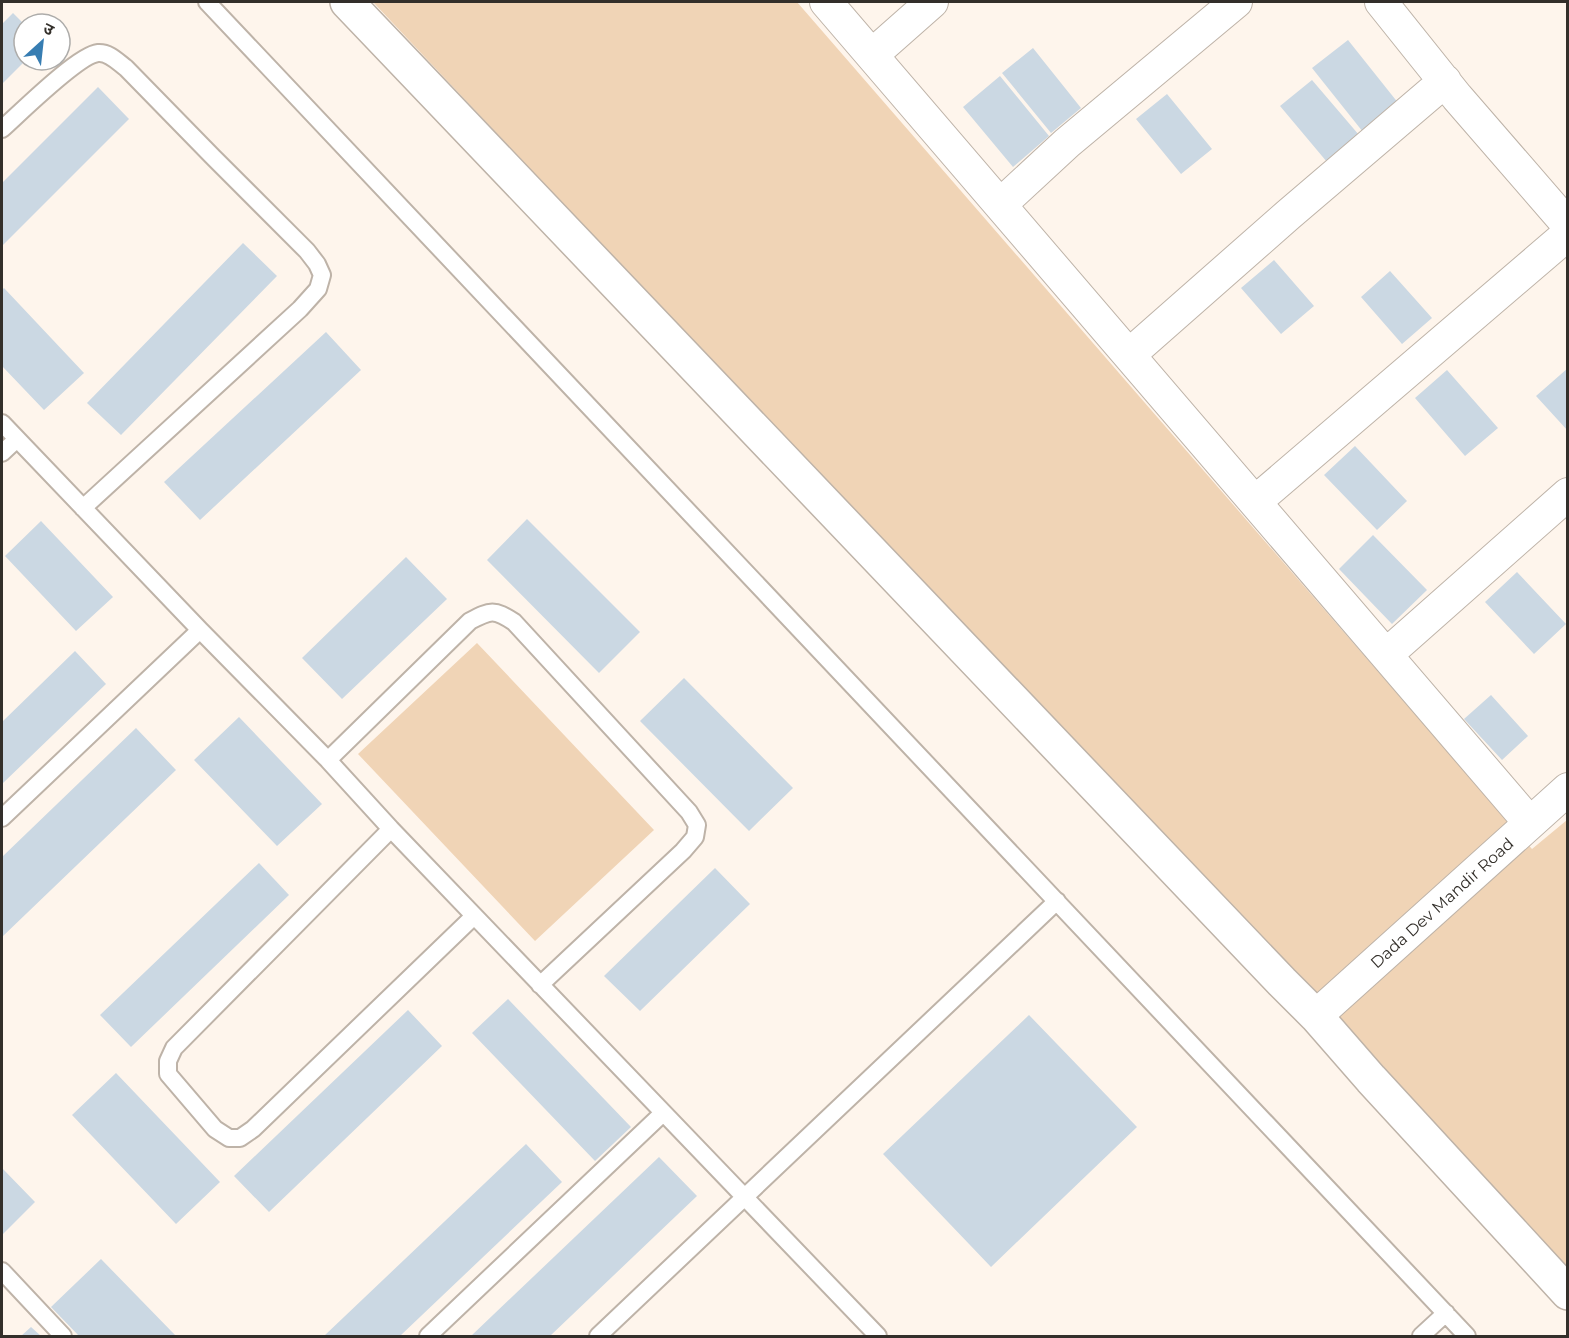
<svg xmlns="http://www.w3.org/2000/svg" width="1569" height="1338" font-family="Montserrat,'Noto Sans Devanagari',sans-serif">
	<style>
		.green { fill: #f0d4b6 }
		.building { fill: #cbd8e3 }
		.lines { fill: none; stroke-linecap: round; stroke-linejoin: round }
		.lane-casing { stroke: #beb3a8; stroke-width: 20 }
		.street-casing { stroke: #beb3a8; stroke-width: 34 }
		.secondary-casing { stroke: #beb3a8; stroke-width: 36 }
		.lane { stroke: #fff; stroke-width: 16 }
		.street { stroke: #fff; stroke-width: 32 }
		.secondary { stroke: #fff; stroke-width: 33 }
		.labels { text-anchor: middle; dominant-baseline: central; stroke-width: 4.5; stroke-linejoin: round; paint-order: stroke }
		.street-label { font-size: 16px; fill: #332f2a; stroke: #fff }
	</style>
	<rect width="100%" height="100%" fill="#fef5ec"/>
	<path class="green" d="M373,2H797L1532,849L1567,820V1269L1283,969Z
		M477,643L654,830L535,941L358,754Z"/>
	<path class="building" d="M13,13L24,24V60H26L2,84V24Z
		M1348,40L1399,104L1363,132L1312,68Z
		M1033,48L1081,108L1051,133L1002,73Z
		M1000,76L1049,136L1013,167L963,107Z
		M1312,80L1359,135L1327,162L1280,106Z
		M98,87L129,119L2,246V183Z
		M1167,94L1212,149L1181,174L1136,119Z
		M243,243L277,276L121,435L87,403Z
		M1274,260L1314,306L1281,334L1241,288Z
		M1390,271L1432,318L1402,344L1361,297Z
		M4,288L84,373L44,410L2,366V290Z
		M326,332L361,370L200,520L164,482Z
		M1568,368V431L1536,396Z
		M1447,370L1498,428L1465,456L1415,398Z
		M1355,446L1407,501L1377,530L1324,475Z
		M527,519L640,632L599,673L487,560Z
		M41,521L113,597L76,631L5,556Z
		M1373,535L1427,590L1392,624L1339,569Z
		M406,557L447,599L342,699L302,658Z
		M1517,572L1566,624L1534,654L1485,602Z
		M75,651L106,684L2,784V722Z
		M684,678L793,788L749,831L640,721Z
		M1491,695L1528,736L1502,760L1464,719Z
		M239,717L322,804L277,846L194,760Z
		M136,728L176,770L2,937V857Z
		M259,863L289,895L131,1047L100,1015Z
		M715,868L750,904L640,1011L604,976Z
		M508,999L631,1127L595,1161L472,1033Z
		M408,1010L442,1046L269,1212L234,1176Z
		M1029,1015L1137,1127L991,1267L883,1154Z
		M116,1073L220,1182L176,1224L72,1115Z
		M526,1144L562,1182L400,1336H324Z
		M659,1157L697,1196L550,1336H471Z
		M2,1168L35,1202L2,1235Z
		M101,1259L176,1336H79L51,1307Z
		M31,1327L41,1336H21Z"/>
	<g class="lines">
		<g class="lane-casing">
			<path id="lane" d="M207,2L1467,1336
				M2,129C19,114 78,55 98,53C109,52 118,62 126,68L213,157L307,251L317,264L322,275L318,289L300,309L83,508
				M2,423L200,630L328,760L391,829L878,1336
				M2,453L17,439
				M328,760L470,621C491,610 494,609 514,622L689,812L697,825L695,837L683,851L540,985
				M2,818L200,630
				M391,829L174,1048L168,1061V1074L215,1129L229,1138H240L253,1129L474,916
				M2,1271L63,1336
				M428,1336L663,1113
				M598,1336L1057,901
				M1421,1336L1446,1313"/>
		</g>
		<g class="street-casing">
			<path id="street" d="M826,2L1530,823
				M1381,2L1457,97L1568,225
				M872,55L932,2
				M1000,205L1067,143L1236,2
				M1129,355L1288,215L1445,81
				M1255,502L1568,234
				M1386,655L1568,494
				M1316,1016L1568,789"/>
		</g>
		<g class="secondary-casing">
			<path id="secondary" d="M347,2L1282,982L1316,1016L1371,1079L1568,1293"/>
		</g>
		<use href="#lane" class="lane"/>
		<use href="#street" class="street"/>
		<use href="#secondary" class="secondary"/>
	</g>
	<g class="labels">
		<g class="street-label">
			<text transform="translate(1442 903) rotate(-42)">Dada Dev Mandir Road</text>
		</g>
	</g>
	<rect width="1569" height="1338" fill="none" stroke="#332f2a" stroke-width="6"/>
	<g transform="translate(42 42) rotate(27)"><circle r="28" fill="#ffffff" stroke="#adacaa" stroke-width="1.5"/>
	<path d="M0-4.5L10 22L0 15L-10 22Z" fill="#377db2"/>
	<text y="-9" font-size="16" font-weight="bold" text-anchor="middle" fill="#332f2a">उ</text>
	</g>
</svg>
